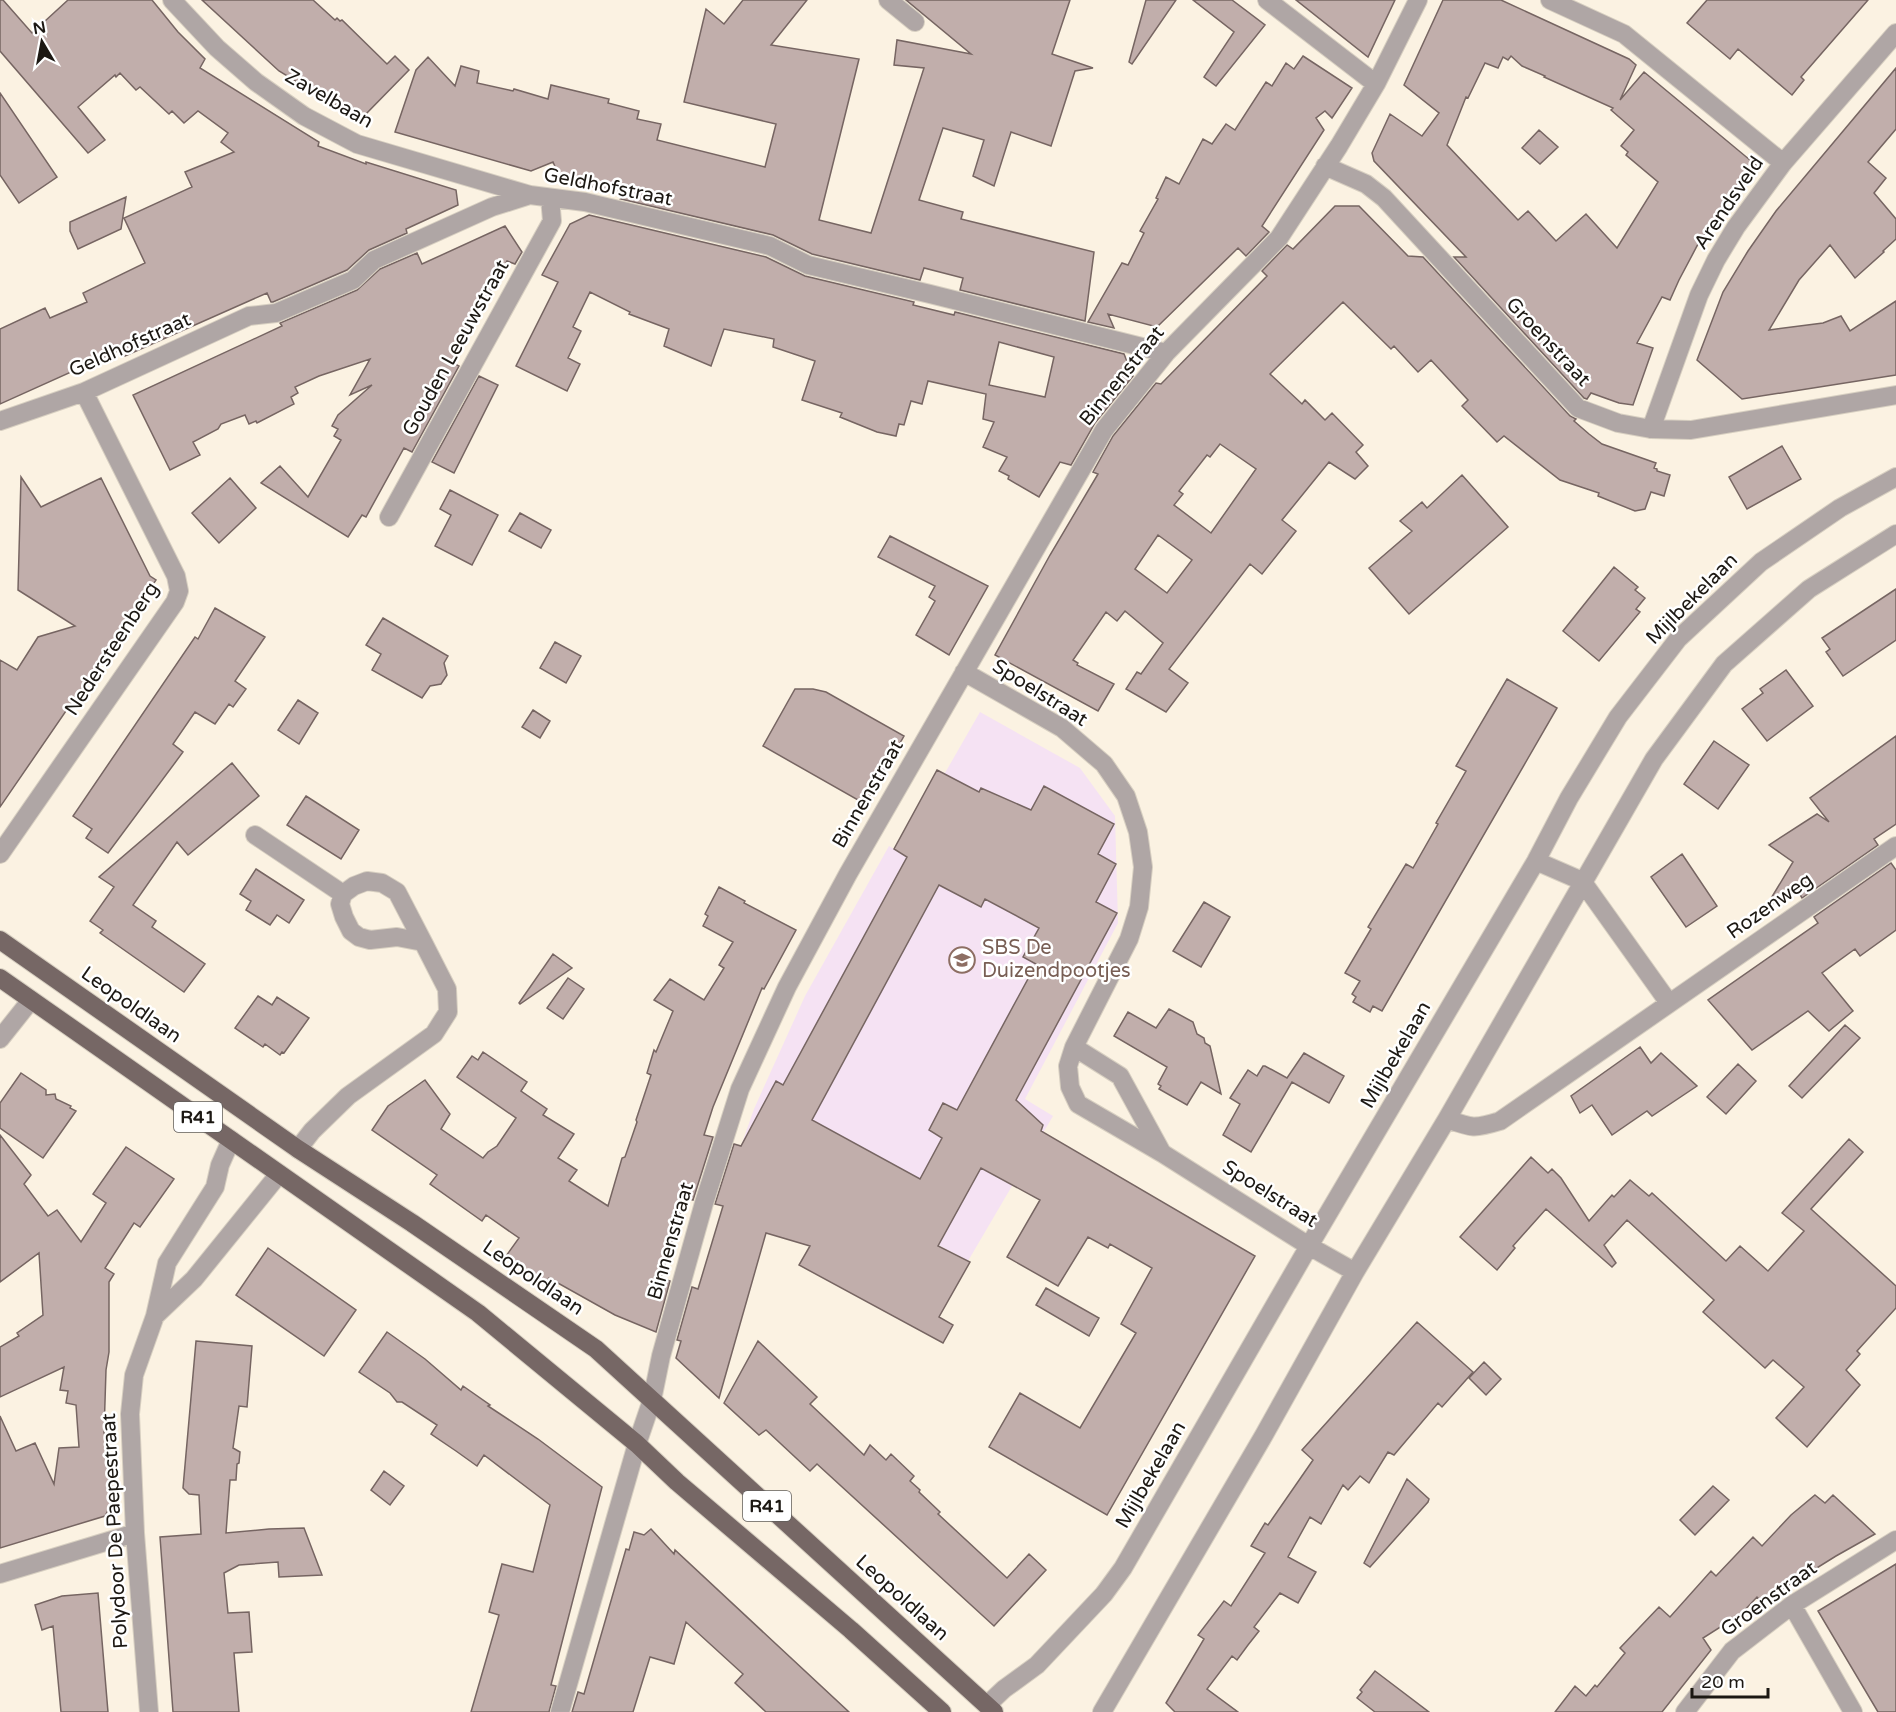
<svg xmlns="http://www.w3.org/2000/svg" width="1896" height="1712" font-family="'Varela Round',sans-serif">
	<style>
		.education { fill: #f5e2f3 }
		.building { fill: #c1aeab; stroke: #766562; stroke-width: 1.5; fill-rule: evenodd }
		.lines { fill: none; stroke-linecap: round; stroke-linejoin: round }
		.minor-casing { stroke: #d7cfc1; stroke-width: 20 }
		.major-casing { stroke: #d7cfc1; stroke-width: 20 }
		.minor { stroke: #afa6a5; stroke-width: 18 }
		.major { stroke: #766765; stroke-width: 18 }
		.labels { text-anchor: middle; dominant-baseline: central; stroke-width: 5; stroke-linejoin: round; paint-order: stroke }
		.shield { fill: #fff; stroke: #605d5a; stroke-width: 1.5 }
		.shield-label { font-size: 18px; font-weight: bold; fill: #1c1813 }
		.street-label { font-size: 20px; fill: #1c1813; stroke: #fff }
		.education-label { font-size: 20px; fill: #785e54; stroke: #fff; text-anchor: start }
	</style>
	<rect width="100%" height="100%" fill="#fbf2e2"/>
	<path class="education" d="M980,712L1080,768L1115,816L1118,923L1025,1099L1053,1116L968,1261L775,1156L741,1146L754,1109L805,996L889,846L894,849L937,770L945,773Z"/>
	<path class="building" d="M0,0H3L32,33L68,0H152L178,32L205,59L200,68L319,142L318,146L366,164V162L456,190L458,205L406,229L407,233L369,250L347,270L273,302H271L267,293L125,356L122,349L0,404V329L45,308L50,318L87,302L83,293L145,263L124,218L192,187L185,172L234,152L221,142L228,133L198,111L184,123L172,111L169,114L140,87L136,90L120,73L116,77L115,75L78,107L105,140L88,153L0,51Z
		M202,0H313L335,20L337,18L340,21L342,20L387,64L395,56L409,70L361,119L343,110L279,71Z
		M743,0H807L771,45L859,59L819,220L871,233L924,68L894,65L897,40L971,54L906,0H1070L1052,54L1093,68L1075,71L1051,146L1011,132L994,186L973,176L984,140L943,128L919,200L963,212L961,219L1094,252L1085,321L960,290L963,278L924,268L920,280L812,254L773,235L621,199L627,196L560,178L553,162L531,171L395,132L416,70L428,57L455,86L461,66L479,71L477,83L513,91L514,89L548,99L551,85L609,99L608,103L639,111L637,119L661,124L657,140L765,167L776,124L684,102L706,9L724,24Z
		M1146,0H1176L1132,64L1129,62Z
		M1193,0H1232L1265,25L1216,86L1204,77L1234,32Z
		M1296,0H1395L1368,57Z
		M1443,0H1501L1629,59L1636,65L1620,100L1644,72L1756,165L1731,195L1697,246L1679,280L1670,300L1662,297L1637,343L1653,348L1633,405L1619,403L1591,393L1587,399L1584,398L1454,257H1466L1374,161L1372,153L1390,114L1422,136L1439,113L1404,85ZM1511,56L1522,66L1545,76L1544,77L1613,108L1611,110L1634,130L1621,146L1628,152L1626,155L1658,182L1617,248L1586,214L1556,241L1528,211L1518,220L1447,145L1466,97L1468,98L1485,63L1498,68L1503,57L1508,60Z
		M1707,0H1868L1801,77L1804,80L1792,95L1738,49L1730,59L1687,23Z
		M1303,56L1352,88L1332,118L1325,111L1316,118L1324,130L1262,226L1269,232L1246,256L1238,248L1157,327L1108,314L1114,328L1088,322L1122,263L1128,265L1144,233L1140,231L1158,199L1156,198L1166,177L1179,184L1203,139L1212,144L1226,124L1235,130L1266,82L1272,86L1286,63L1294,69Z
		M1896,68V129L1868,162L1886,178L1874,193L1896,219V239L1883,251L1884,252L1855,278L1830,245L1799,280L1769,330L1823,323L1841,316L1850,331L1896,301V375L1742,399L1697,360L1723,292L1748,251L1776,211Z
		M0,93L57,177L19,203L0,175Z
		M1539,130L1558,147L1540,164L1522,148Z
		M126,197L121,229L78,249L70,231V222Z
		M1335,206H1359L1408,256L1423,257L1570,416L1576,419L1574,421L1589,434L1602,444L1656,463L1654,468L1657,469V471L1670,475L1664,496L1651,492L1645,509L1635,511L1598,496L1599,493L1560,480L1504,436L1497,442L1462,406L1468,400L1431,360L1418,372L1394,346L1391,349L1343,302L1270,374L1302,404L1305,400L1325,420L1332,413L1363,445L1356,452L1368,466L1355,479L1329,462L1282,520L1296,531L1262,574L1250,564L1169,669L1188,683L1166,712L1126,689L1137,672L1141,674L1163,643L1125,611L1117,621L1106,612L1073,660L1078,663L1077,665L1114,684L1098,711L995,655L1050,555L1098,474L1093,472L1113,436L1156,383L1161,384L1267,276L1262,271L1287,245L1293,249ZM1220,444L1256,469L1211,533L1174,505L1183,494L1179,491L1207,455L1210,457ZM1158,535L1192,560L1167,593L1135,569Z
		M589,215L766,257L805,276L914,302L913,305L954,315L955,312L1124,354L1133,376L1095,423L1071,465L1060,462L1039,497L1008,479L1009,476L999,471L1007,457L983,447L994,422L983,419L986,394L928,381L922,404L911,401L904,425L899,424L896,436L877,432L840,417L842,413L802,400L815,361L773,347L774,339L724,329L711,366L664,346L669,329L629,314L630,312L590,292L573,327L581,331L568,358L580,364L567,391L516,366L558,282L542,275L570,224ZM999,342L1054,357L1045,397L989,385Z
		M505,226L522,252L515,264L507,261L451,362L459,366L412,452L404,448L366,517L362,515L348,537L261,483L280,466L308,497L341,440L334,436L338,429L332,426L338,415L372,385L350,395L370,359L319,376L295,387L298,393L291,397L294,404L257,423L256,421L249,424L245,415L221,424L218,429L193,442L200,455L170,470L133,395L282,326L280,323L357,290L380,269L417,253L422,264Z
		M479,376L498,385L454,473L432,462Z
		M1782,446L1801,479L1747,509L1729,477Z
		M1462,475L1508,527L1409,614L1369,568L1412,531L1400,521L1422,502L1427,508Z
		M21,477L41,507L101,478L150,576L156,580L0,807V660L17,670L38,637L75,626L18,590Z
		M230,478L256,508L219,543L192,513Z
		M450,490L498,515L472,565L435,546L451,515L440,509Z
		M520,513L551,530L541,548L509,531Z
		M890,536L988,586L949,655L916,635L935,601L929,597L935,586L878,557Z
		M1614,567L1638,587L1635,590L1645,598L1636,609L1640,612L1599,661L1563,631Z
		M1896,589V640L1843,676L1826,652L1830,649L1822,638Z
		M215,608L265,637L235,681L246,689L233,707L229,704L215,724L195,712L173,744L183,752L108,853L86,838L92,829L73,816L195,637L198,639Z
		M383,618L448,656L444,663L447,675L441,684L430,686L422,698L372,670L381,654L366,645Z
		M555,642L581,656L566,683L540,668Z
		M1786,670L1813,706L1767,741L1742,709L1763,693L1760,689Z
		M1507,679L1557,708L1382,1011L1373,1006L1370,1012L1353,1002L1356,997L1352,994L1360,981L1345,973L1371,929L1368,927L1406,864L1413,868L1438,824L1436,823L1466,771L1456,766Z
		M795,689H813L826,692L904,736L865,804L763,746Z
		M298,700L318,713L299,744L278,730Z
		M533,710L550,721L540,738L522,727Z
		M1896,736V824L1874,839L1878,845L1802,898L1796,888L1764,910L1793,862L1769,845L1817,814L1829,822L1810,798Z
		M1714,741L1749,765L1718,809L1684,784Z
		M232,763L259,796L188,855L177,842L133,905L156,921L152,927L205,964L184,992L100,933L103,930L90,921L114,887L99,877Z
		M937,770L979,792L981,788L1031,810L1044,786L1114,824L1098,854L1116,864L1096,902L1117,913L1016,1100L1043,1125L1041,1131L1255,1256L1107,1515L989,1447L1020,1393L1080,1428L1136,1333L1121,1324L1152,1268L1110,1244L1108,1248L1088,1237L1058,1286L1007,1257L1040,1200L981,1168L938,1246L970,1262L939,1317L953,1325L943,1343L799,1265L810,1246L766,1233L719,1398L676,1358L681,1341L677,1340L692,1287L698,1289L723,1206L715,1204L734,1144L741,1146L776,1081L783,1085L907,857L894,849ZM939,885L981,907L985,899L1039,928L1023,957L1036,964L957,1110L943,1103L929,1130L942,1138L920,1179L812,1120Z
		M306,796L359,830L341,859L287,825Z
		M1682,854L1717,906L1686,927L1651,877Z
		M1891,863L1896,870V930L1860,956L1855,949L1822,973L1853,1011L1829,1031L1808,1011L1752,1050L1708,1000L1818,923L1814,917Z
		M256,869L304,900L289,923L277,915L270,925L246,910L251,901L240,894Z
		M719,887L745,901L744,903L796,930L764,989L762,988L713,1107L704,1135L713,1137L693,1200L685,1198L661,1278L670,1281L656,1332L615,1315L549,1278L545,1284L506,1256L519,1238L486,1215L482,1221L430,1184L437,1175L372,1130L388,1106L425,1080L450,1114L441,1129L483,1158L488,1152L497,1146L516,1118L457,1077L472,1056L478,1060L483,1052L527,1082L521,1091L547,1109L543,1115L574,1134L558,1158L577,1170L569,1181L608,1206L622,1158L625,1157L637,1122L636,1120L651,1075L647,1073L654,1050L656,1052L673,1011L654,1000L670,979L704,1000L724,968L719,965L733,942L703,926L708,916L705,914Z
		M1204,902L1230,917L1201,967L1173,951Z
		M553,954L572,968L520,1004L519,1003Z
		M568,978L584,989L563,1019L547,1008Z
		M258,996L272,1005L277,997L309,1018L284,1053L282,1052L280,1055L265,1044L263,1047L235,1028Z
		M1169,1009L1193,1022L1197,1034L1204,1038L1205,1043L1210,1046L1221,1094L1201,1082L1187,1105L1159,1089L1161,1086L1158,1084L1167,1067L1114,1036L1128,1012L1156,1028Z
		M1845,1025L1860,1038L1802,1098L1789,1086Z
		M1640,1047L1651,1063L1661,1053L1697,1086L1652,1116L1647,1111L1612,1135L1592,1105L1580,1113L1571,1096Z
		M1304,1053L1344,1076L1329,1103L1292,1082L1251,1152L1223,1135L1240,1104L1230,1098L1248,1070L1257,1076L1263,1066H1265L1287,1078Z
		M1738,1064L1756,1081L1726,1114L1707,1097Z
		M21,1073L46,1090V1095L55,1094L56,1099L71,1106L70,1108L76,1111L43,1158L0,1128V1103Z
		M0,1135L31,1175L24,1184L48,1216L57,1210L81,1242L106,1203L93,1194L126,1147L174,1179L140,1227L134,1223L105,1268L114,1274L109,1282V1352L106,1370L104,1433L107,1434L113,1501L105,1516L0,1548V1416L16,1451L35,1443L54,1484L59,1448L79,1447L76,1405L66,1403L68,1391L60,1390L64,1367L0,1397V1347L19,1336L17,1333L43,1315L39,1253L0,1282Z
		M1849,1139L1863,1152L1811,1209L1896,1286V1308L1857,1351L1860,1354L1846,1370L1860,1385L1807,1447L1776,1418L1804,1387L1773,1360L1765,1368L1703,1312L1714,1300L1627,1220L1604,1245L1616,1263L1612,1267L1546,1209L1513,1246L1515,1248L1497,1270L1460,1237L1531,1157L1548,1173L1552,1169L1561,1178L1589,1221L1612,1195L1614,1197L1630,1180L1649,1196L1652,1193L1726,1261L1740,1246L1768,1271L1804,1231L1782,1213Z
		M268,1248L356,1310L324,1356L236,1295Z
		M1046,1288L1099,1318L1089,1336L1036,1305Z
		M1417,1322L1473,1372L1442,1407L1438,1403L1394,1455L1388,1452L1369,1483L1360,1476L1348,1490L1343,1485L1321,1524L1310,1517L1288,1557L1316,1572L1298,1603L1280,1593L1254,1627L1259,1631L1248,1645L1237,1660L1232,1656L1207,1689L1238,1712H1175L1166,1703L1204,1639L1198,1635L1224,1601L1231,1606L1265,1553L1251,1546L1265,1523L1268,1525L1313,1460L1302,1450Z
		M387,1332L425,1359L461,1390L463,1386L490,1405L488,1406L538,1439L602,1487L551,1685L556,1686L549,1712H471L499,1615L489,1612L502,1564L533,1572L550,1505L484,1455L477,1466L456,1451L431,1434L437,1425L402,1402H397L390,1393L359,1372Z
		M196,1341L252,1346L247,1407L239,1406L233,1448L240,1452L239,1463L237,1464L236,1480H230L226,1533L269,1529L304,1528L322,1575L279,1577L278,1562L239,1565L224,1573L228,1613L249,1612L252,1652L234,1653L239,1712H173L160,1537L201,1534L199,1495L189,1494L183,1488Z
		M758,1341L817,1397L810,1404L864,1455L870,1445L886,1460L891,1454L914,1476L910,1481L920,1490L919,1492L940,1512L938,1514L1007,1578L1029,1554L1046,1570L994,1626L817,1464L810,1471L766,1430L759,1435L724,1403Z
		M1484,1362L1501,1379L1486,1395L1469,1378Z
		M384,1471L404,1486L390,1505L371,1490Z
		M1407,1479L1429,1499L1428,1502L1370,1567L1364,1563Z
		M1713,1486L1729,1500L1695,1535L1680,1520Z
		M1815,1495L1825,1503L1833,1495L1875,1534L1836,1556L1762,1602L1757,1597L1741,1614L1703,1638L1711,1650L1662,1712H1555L1575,1686L1586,1696L1595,1685L1597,1687L1625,1653L1620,1648L1659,1607L1670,1617L1711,1571L1716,1576L1753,1537L1762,1546L1791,1515Z
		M651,1529L674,1554L675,1550L849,1712H766L735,1683L743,1674L686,1622L674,1664L650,1657L633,1712H572L578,1692L584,1694L626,1549L629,1550L634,1532L644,1535Z
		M1896,1564V1712H1878L1818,1611Z
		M98,1593L108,1712H61L53,1626L42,1630L35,1605L62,1596Z
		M1375,1671L1429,1712H1375L1357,1698L1362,1692L1360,1690Z"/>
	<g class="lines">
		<g class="minor-casing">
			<path id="minor" d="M172,0L217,48L256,82L304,116L357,144L530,195
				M888,0L915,22
				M1267,0L1376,84
				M1550,0L1624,34L1783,163
				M1325,166L1366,184L1384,198L1578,408L1618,423L1651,429L1691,430L1896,395
				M0,421L84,392L249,316L276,313L353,280L374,260L492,207L530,195L585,202L770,246L808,265L930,294L1166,353
				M1651,429L1699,295L1716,260L1736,227L1783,163L1896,33
				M389,517L552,221L550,198
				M964,672L1062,728L1104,764L1126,796L1138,832L1143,867L1139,907L1129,939L1074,1047L1068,1066L1070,1087L1078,1104L1162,1153L1309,1246L1355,1272
				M255,835L343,894
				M0,854L175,602L179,591L176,576L84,392
				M1536,861L1582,881L1669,1003
				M0,1039L31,1000
				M1074,1047L1120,1076L1161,1151
				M1447,1119C1472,1128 1474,1129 1500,1121L1896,846
				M298,1149L312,1131L348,1096L434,1034L448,1012L447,989L423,942L397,892L382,883L367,881L354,886L343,894L340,904L344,917L351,931L359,937L370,940L397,937L423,942
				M155,1316L194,1279L279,1174
				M0,1574L135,1533
				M1792,1605L1853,1712
				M987,1705L1004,1689L1037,1665L1104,1594L1123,1568L1309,1246L1536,861L1569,798L1618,717L1678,639L1761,562L1840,508L1896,477
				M149,1712L135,1533L130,1414L134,1375L155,1316L167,1263L215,1187L220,1165L231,1140
				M560,1712L637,1444L652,1400L661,1356L704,1203L740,1089L787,987L848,874L1104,430L1166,353L1279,238L1339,146L1376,84L1418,0
				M1102,1712L1264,1435L1355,1272L1447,1119L1654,759L1724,664L1809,589L1896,534
				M1685,1712L1732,1651L1792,1605L1896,1540"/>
		</g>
		<g class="major-casing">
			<path id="major" d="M0,940L298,1149L412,1223L596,1349L994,1712
				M0,978L478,1313L637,1444L677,1482L851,1630L942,1712"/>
		</g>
		<use href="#minor" class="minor"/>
		<use href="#major" class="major"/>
	</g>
	<defs>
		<g id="school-ring" transform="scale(1.35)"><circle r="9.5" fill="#fff" stroke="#8d6e63" stroke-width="1.5"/><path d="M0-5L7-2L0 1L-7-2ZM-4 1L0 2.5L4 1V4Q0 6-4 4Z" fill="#8d6e63"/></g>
	</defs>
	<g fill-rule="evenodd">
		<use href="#school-ring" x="962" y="960"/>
	</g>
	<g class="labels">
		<g class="shield">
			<rect x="174" y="1102" width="48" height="30" rx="4.5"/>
			<rect x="743" y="1491" width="48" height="30" rx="4.5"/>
		</g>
		<g class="shield-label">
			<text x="198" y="1117">R41</text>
			<text x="767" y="1506">R41</text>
		</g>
		<g class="street-label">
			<text transform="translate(329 99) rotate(30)">Zavelbaan</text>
			<text transform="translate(608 187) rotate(11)">Geldhofstraat</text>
			<text transform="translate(1729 203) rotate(-56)">Arendsveld</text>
			<text transform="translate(1548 342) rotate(47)">Groenstraat</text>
			<text transform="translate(130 345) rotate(-24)">Geldhofstraat</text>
			<text transform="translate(456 348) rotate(-61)">Gouden Leeuwstraat</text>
			<text transform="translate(1122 376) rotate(-51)">Binnenstraat</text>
			<text transform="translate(1692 599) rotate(-45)">Mijlbekelaan</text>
			<text transform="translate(112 649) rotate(-57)">Nedersteenberg</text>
			<text transform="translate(1040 693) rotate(32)">Spoelstraat</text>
			<text transform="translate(868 794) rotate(-60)">Binnenstraat</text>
			<text transform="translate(1770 906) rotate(-35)">Rozenweg</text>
			<text transform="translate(131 1005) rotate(35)">Leopoldlaan</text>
			<text transform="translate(1396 1055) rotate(-60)">Mijlbekelaan</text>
			<text transform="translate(1270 1194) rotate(32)">Spoelstraat</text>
			<text transform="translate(671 1241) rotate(-74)">Binnenstraat</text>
			<text transform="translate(533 1278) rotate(34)">Leopoldlaan</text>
			<text transform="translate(1151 1475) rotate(-60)">Mijlbekelaan</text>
			<text transform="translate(115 1531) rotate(-93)">Polydoor De Paepestraat</text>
			<text transform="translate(902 1598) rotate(42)">Leopoldlaan</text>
			<text transform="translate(1769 1599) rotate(-36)">Groenstraat</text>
		</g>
		<g class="education-label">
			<text x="982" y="948">SBS De<tspan x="982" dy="23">Duizendpootjes</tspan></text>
		</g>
	</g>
	<g transform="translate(42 42) rotate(350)" stroke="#ffffff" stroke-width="4.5" paint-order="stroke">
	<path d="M0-4.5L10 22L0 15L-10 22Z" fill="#1c1813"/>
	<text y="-9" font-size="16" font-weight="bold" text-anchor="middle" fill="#1c1813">N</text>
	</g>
	<path d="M1692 1688v9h76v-9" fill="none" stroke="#1c1813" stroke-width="3"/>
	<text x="1701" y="1688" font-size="18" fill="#1c1813" stroke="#ffffff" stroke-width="4.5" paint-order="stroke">20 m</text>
</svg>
